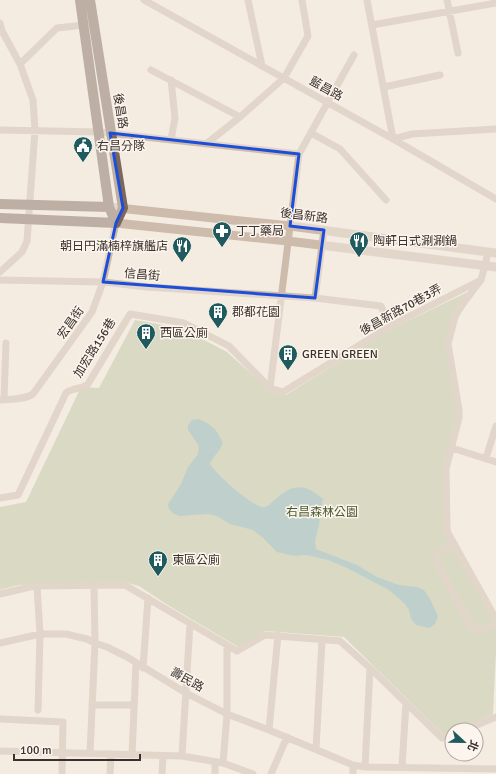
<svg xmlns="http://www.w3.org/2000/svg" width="496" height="774" font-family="Signika,'Noto Sans TC',sans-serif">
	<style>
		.green { fill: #b8c4a0 }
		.water { fill: #7fb0b2 }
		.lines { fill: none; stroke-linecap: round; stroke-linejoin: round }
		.minor { stroke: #cdbbac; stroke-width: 7 }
		.tertiary { stroke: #cdbbac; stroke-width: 9 }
		.primary { stroke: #7d675c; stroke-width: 10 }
		.marked { fill: none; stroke: #1d4ed8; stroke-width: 3; stroke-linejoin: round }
		.labels { text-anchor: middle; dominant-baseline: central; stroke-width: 3; stroke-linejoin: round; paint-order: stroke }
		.street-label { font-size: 12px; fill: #3b302b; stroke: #fbf5ee }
		.poi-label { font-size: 12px; fill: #3b302b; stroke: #fbf5ee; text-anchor: start }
		.park-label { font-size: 12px; fill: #4a5a2e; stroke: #fbf5ee }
	</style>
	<rect width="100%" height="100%" fill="#f4ebe1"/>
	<path class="green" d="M476,288L456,322L450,348L460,418L443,482L448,534L496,617V652L493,714L460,730H452V734L446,737L344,637L265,631L240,648L166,604L139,586L124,582L19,585L0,590V507L26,502L81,387L99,388L135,320L181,328L227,352L269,390L278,394L286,395L393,328Z"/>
	<path class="water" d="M198,419C209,423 216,428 221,439C222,441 223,444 222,445C222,448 212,458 210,464C214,472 255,510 265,507C269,506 273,501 277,498C293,483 307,484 323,499L319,525L315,541L316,549L357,565L377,577L399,585L417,587L424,590L430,599L438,616L435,624L429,628L416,625L411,619L409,610L405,604L389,590L347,568L328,560L306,555L294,556L277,552L263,538L253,530L230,524L217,516L208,514L180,516L174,514L169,509L168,504L180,486L188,467L198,454L199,446L188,430V425L192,420Z"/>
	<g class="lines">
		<path class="minor" d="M144,0L393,139L496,199
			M248,0L262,66
			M367,0L393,139
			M447,0L458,53
			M0,23L2,31L20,64L33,100L35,130L27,241L22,252L0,272
			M372,25L496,3
			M20,64L57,28L83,25
			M151,70L240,117
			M384,87L440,75
			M0,130L99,132L299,154
			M311,133L340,149L386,200
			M393,139L412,134L496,129
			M171,140L175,118L171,80
			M206,144L240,117L284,78L308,36L302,0
			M488,252L485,265L481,280L456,313L448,344L459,410V418L446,469L447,529L448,533L496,619
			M0,280L103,282L147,287L315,298L381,306L390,327
			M315,298L324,230
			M270,388L299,154L354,55
			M4,399L6,343
			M0,400C11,399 24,400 33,394L92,312L103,282L116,223
			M452,448L496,462
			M486,458L496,426
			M0,498L18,495L66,393C73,387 82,390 88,384L130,314L184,323L229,346L270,388L283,392L394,324L481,280
			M454,543L438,554L436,559L437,563L472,628L479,630L496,624
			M37,586L40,634L38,710
			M0,594L34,586L125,585L237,651L265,635L340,641L370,668L442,738L452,735
			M0,643L40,634H66L87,639L95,643L107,647L127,657L186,693L227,714L269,730L353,765V774
			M143,668L148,598
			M92,705H134
			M0,719L63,722L62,774
			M269,730L278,635
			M465,730L496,717
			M316,749L322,640
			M0,751L182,756L223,763L253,774
			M90,753L95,643L94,586
			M132,755L136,663
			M182,756L190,623
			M223,763L227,714V646
			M353,765L365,767L496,769
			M365,767L370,668
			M402,767L406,703
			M110,774L111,754
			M162,774L163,756
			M215,774V762
			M271,774L287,737"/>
		<path class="tertiary" d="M109,207L290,226L496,253
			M116,223L288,241L496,267"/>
		<path class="primary" d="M80,0L109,207L116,223
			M90,0L123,208L116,223
			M0,204L109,207
			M0,218L116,223"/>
	</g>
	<path d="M0 0H496V774H0ZM110,133L299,154L290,226L324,230L315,298L103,282L116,223L123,208Z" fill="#f4ebe1" fill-opacity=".55" fill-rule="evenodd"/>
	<path class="marked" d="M110,133L299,154L290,226L324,230L315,298L103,282L116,223L123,208Z"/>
	<defs>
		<g id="civic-pin" transform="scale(1)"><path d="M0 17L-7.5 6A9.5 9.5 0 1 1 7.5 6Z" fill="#1f5a5e" stroke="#fbf5ee"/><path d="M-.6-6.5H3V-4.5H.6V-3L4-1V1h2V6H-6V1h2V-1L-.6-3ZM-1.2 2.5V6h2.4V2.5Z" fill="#fff"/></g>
		<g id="pharmacy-pin" transform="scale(1)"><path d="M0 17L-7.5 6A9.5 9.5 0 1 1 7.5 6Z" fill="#1f5a5e" stroke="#fbf5ee"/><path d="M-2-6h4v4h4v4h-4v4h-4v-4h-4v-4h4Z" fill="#fff"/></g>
		<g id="restaurant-pin" transform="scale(1)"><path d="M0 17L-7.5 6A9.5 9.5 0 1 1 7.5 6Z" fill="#1f5a5e" stroke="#fbf5ee"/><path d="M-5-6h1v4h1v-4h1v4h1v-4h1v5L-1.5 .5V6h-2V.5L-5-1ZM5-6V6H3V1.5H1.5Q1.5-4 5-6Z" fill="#fff"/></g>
		<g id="building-pin" transform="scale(1)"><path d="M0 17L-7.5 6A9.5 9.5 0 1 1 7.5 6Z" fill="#1f5a5e" stroke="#fbf5ee"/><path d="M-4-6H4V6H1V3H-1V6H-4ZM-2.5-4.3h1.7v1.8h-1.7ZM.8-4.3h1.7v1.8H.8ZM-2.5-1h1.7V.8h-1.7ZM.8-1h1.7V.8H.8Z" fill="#fff"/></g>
	</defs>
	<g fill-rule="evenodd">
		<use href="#civic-pin" x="83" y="146"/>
		<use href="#pharmacy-pin" x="222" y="231"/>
		<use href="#restaurant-pin" x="359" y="241"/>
		<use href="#restaurant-pin" x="182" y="246"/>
		<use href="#building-pin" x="218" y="312"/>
		<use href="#building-pin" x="146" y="333"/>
		<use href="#building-pin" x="288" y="354"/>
		<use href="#building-pin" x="158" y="560"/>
	</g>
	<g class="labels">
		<g class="street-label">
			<text transform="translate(326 89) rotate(29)">藍昌路</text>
			<text transform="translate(120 111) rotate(81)">後昌路</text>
			<text transform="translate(304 216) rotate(7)">後昌新路</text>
			<text transform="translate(142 275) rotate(5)">信昌街</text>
			<text transform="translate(401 310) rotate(-29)">後昌新路70巷3弄</text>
			<text transform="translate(71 323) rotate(-55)">宏昌街</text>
			<text transform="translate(95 348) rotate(-58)">加宏路156巷</text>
			<text transform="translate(187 680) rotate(29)">壽民路</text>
		</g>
		<g class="poi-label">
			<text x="97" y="146">右昌分隊</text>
			<text x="236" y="231">丁丁藥局</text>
			<text x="373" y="241">陶軒日式涮涮鍋</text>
			<text x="168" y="246" text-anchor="end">朝日円滿楠梓旗艦店</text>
			<text x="232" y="312">郡都花園</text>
			<text x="160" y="333">西區公廁</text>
			<text x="302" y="354">GREEN GREEN</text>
			<text x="172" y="560">東區公廁</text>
		</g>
		<g class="park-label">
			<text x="322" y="512">右昌森林公園</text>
		</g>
	</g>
	<g transform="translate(464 742) rotate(112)"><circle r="19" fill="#fbf5ee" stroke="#aea6a0"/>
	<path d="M0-3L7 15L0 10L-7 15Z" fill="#1f5a5e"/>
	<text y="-6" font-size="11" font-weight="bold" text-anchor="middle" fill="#3b302b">北</text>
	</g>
	<path d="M14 754v6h126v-6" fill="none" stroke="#3b302b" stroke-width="2"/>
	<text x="20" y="754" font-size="12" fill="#3b302b" stroke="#fbf5ee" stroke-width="3" paint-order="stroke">100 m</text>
</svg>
